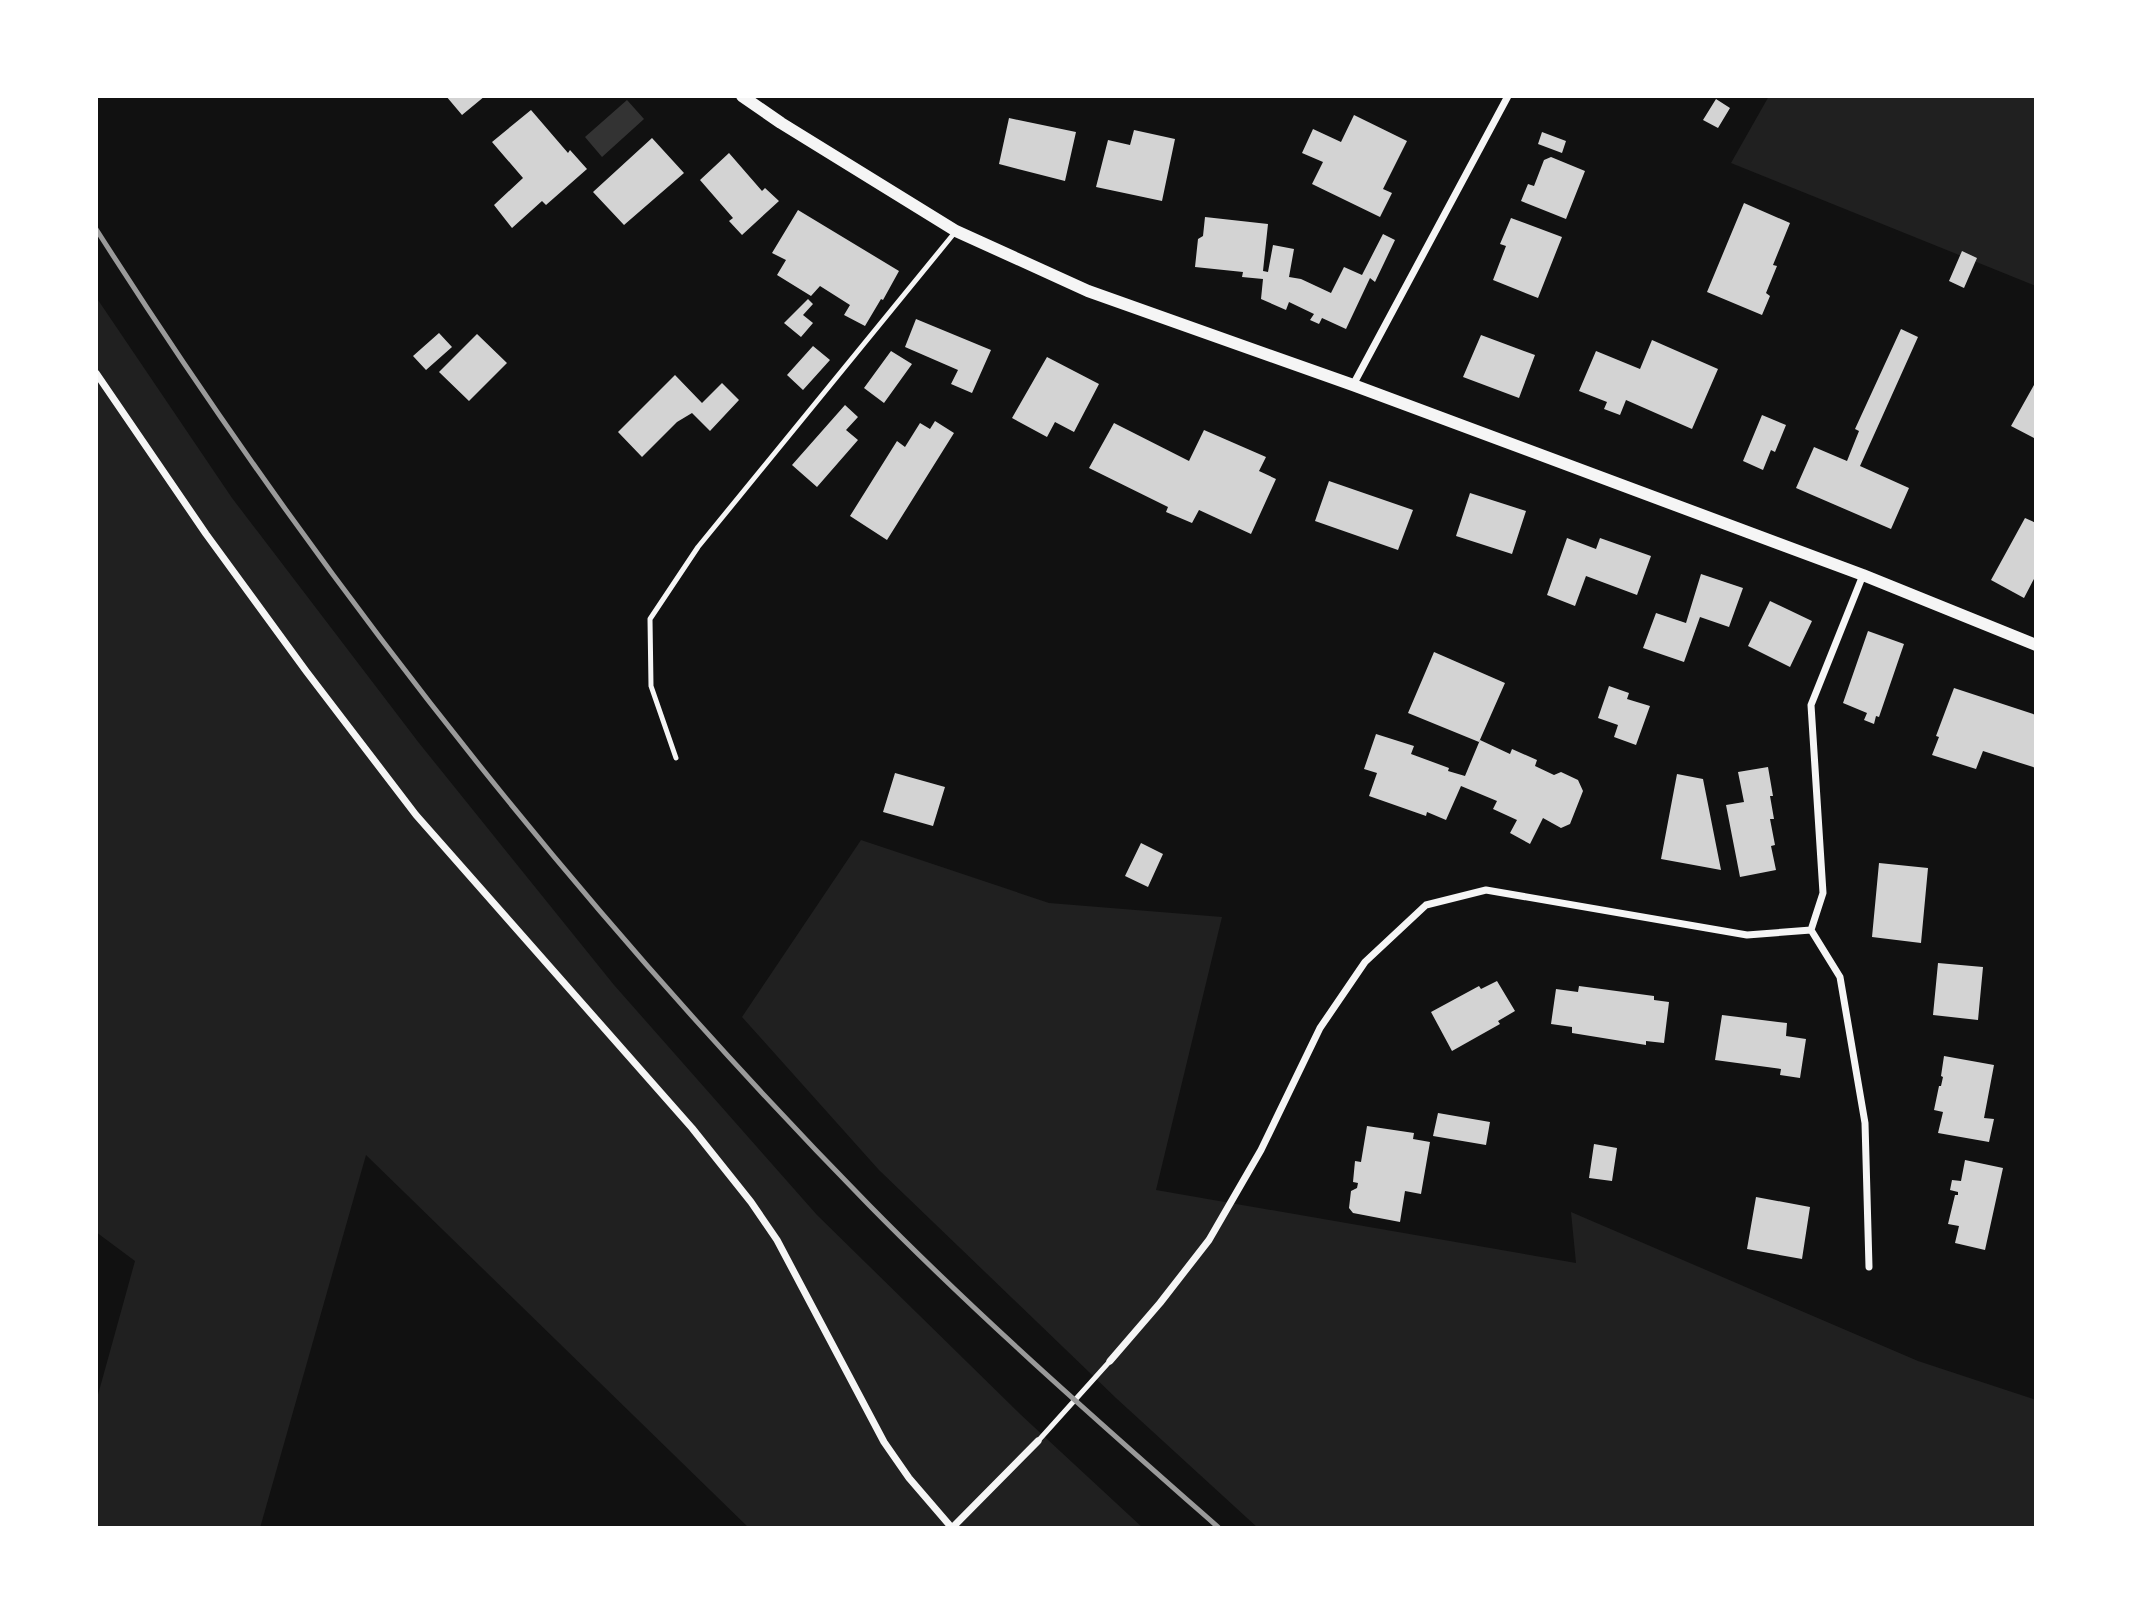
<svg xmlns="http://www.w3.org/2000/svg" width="2132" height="1624" font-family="'Fira Sans',sans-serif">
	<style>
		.green { fill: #202020 }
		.water { fill: #333 }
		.building { fill: #d3d3d3 }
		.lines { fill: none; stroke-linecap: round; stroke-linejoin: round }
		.service { stroke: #f5f5f5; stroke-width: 5 }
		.minor { stroke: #f5f5f5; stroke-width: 7 }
		.tertiary { stroke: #f5f5f5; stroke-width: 12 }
		.rail { stroke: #9a9a9a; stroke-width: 5 }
	</style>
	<rect width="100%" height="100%" fill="#111"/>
	<path class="green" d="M1769,96H2036V286L1731,163Z
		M96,297L232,498L419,743L614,985L817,1215L1020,1414L1143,1528H749L366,1155L260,1528H96V1402L135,1261L96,1232Z
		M861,840L1049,903L1222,917L1156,1190L1576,1263L1571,1212L1918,1361L2036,1400V1528H1258L1116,1398L879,1170L742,1017Z"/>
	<path class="water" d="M627,100L644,119L602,157L585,137Z"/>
	<path class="building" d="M446,96H485L462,115Z
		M1716,99L1730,108L1718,128L1703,120Z
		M531,110L568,153L570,150L587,169L546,205L542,201L512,228L494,205L523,178L492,142Z
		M1354,115L1407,141L1383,189L1392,193L1380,217L1312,184L1323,162L1302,153L1313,129L1341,142Z
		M1009,118L1076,132L1065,181L999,164Z
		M1134,130L1175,139L1162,201L1096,187L1108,140L1130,145Z
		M1542,132L1566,141L1562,153L1538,144Z
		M652,138L684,173L624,225L593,192Z
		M729,153L762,191L765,188L779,201L742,235L729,221L733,218L700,180Z
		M1551,157L1585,171L1566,219L1521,201L1528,184L1534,186L1544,160Z
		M1744,203L1790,223L1773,265L1777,266L1766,293L1770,296L1762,315L1707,292Z
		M798,210L899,271L883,300L881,299L865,326L844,315L850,305L820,286L811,296L777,275L786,260L772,253Z
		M1205,217L1268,224L1263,271L1268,272L1273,245L1294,249L1289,277L1301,279L1331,293L1344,267L1362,275L1383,234L1395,240L1375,282L1370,278L1346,329L1322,318L1319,324L1310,320L1314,314L1289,302L1286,310L1261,299L1263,279L1242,277L1243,272L1195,267L1198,239L1203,236Z
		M1511,218L1562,237L1538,298L1493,280L1506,246L1500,244Z
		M1962,251L1977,258L1964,288L1949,281Z
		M808,299L813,304L803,315L813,323L801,337L784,323Z
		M916,319L991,350L972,393L951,384L958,370L905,347Z
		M1901,329L1918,337L1860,466L1909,488L1891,529L1796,488L1814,447L1847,461L1859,431L1855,429Z
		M439,333L452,347L426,370L413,356Z
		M477,334L507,363L469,401L439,372Z
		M1481,335L1535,355L1519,398L1463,377Z
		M1652,340L1718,369L1692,429L1626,400L1620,415L1604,409L1607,402L1579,391L1596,351L1640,369Z
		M813,346L830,360L803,390L787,375Z
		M891,351L912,364L884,403L864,388Z
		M1047,357L1099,384L1074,432L1055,422L1047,437L1012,418Z
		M675,375L702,403L722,383L739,400L710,431L692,413L677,422L642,457L618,432Z
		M2034,385L2036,386V439L2011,426Z
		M845,405L858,417L846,430L858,440L817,487L792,465Z
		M1762,415L1786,425L1775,452L1771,450L1763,470L1743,461Z
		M935,421L954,433L887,540L850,516L897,441L905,447L920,423L930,429Z
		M1114,423L1189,461L1204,430L1266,457L1259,471L1276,479L1251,534L1199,510L1192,523L1166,512L1168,507L1089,468Z
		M1329,481L1413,510L1398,550L1315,521Z
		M1470,493L1526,511L1512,554L1456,536Z
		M2025,518L2036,523V575L2024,598L1991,580Z
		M1567,538L1596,549L1600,538L1651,556L1637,595L1586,576L1575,606L1547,595Z
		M1701,574L1743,588L1729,627L1700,617L1684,662L1643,648L1656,613L1686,623Z
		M1770,601L1812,621L1790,667L1748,646Z
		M1868,631L1904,644L1879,717L1876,716L1874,724L1864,720L1867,713L1843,703Z
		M1434,652L1505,683L1479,742L1408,713Z
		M1609,686L1629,693L1627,699L1650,706L1636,745L1614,737L1618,725L1598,718Z
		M1954,688L2036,715V768L1983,751L1976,769L1932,755L1939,737L1936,736Z
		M1376,734L1414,746L1411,754L1449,768L1448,771L1465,776L1480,740L1510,754L1512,749L1537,760L1535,766L1554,775L1561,772L1578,780L1583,791L1570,824L1561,828L1543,818L1530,844L1510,833L1517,820L1493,809L1497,801L1461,786L1446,820L1427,812L1426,816L1369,796L1377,773L1364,769Z
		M1768,767L1773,796H1770L1774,819H1770L1775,845L1771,846L1776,870L1740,877L1726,805L1744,802L1738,772Z
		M895,773L945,787L933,826L883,812Z
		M1677,774L1703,779L1721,870L1661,859Z
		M1141,843L1163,854L1148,887L1125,876Z
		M1879,863L1928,868L1921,943L1872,937Z
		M1938,963L1983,967L1978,1020L1933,1015Z
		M1497,981L1515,1011L1498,1021L1500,1024L1452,1051L1431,1012L1479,986L1481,989Z
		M1579,986L1654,996V1000L1669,1002L1664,1043L1646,1041V1045L1572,1033V1027L1551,1024L1556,989L1578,992Z
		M1722,1015L1787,1023L1786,1036L1806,1039L1800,1078L1780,1075L1781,1069L1715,1060Z
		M1944,1056L1994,1065L1984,1118L1994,1119L1989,1142L1938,1133L1943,1112L1934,1110L1939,1086H1941L1943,1077L1941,1076Z
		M1438,1113L1490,1122L1486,1145L1433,1136Z
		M1367,1126L1414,1133L1413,1139L1430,1142L1421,1194L1405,1191L1400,1222L1353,1213L1349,1208L1351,1191L1357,1188L1358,1183L1353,1182L1355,1161L1361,1162Z
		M1594,1144L1617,1148L1612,1181L1589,1178Z
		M1965,1160L2003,1168L1985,1250L1955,1243L1959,1226L1948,1224L1955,1195H1958V1192L1950,1190L1952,1180L1961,1181Z
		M1756,1197L1810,1207L1802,1259L1747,1249Z"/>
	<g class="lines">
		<path class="service" d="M676,758L651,686L650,619L698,547L956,231
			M1038,1441L1110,1361"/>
		<path class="minor" d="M96,373L206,534L306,671L416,815L692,1128L751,1202L777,1240L884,1442L909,1478L952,1528
			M1353,385L1508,96
			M1811,930L1840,977L1865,1123L1869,1267
			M1110,1361L1160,1303L1209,1240L1261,1150L1320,1028L1365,962L1426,905L1486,890L1747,935L1811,930L1823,893L1811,705L1863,575
			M952,1528L1038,1441"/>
		<path class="tertiary" d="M742,96L781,123L956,231L1088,291L1353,385L1863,575L2036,645"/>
		<path class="rail" d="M96,229C319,579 578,908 869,1205C980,1318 1100,1423 1219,1528"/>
	</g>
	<rect width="2132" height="1624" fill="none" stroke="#ffffff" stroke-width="196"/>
</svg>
